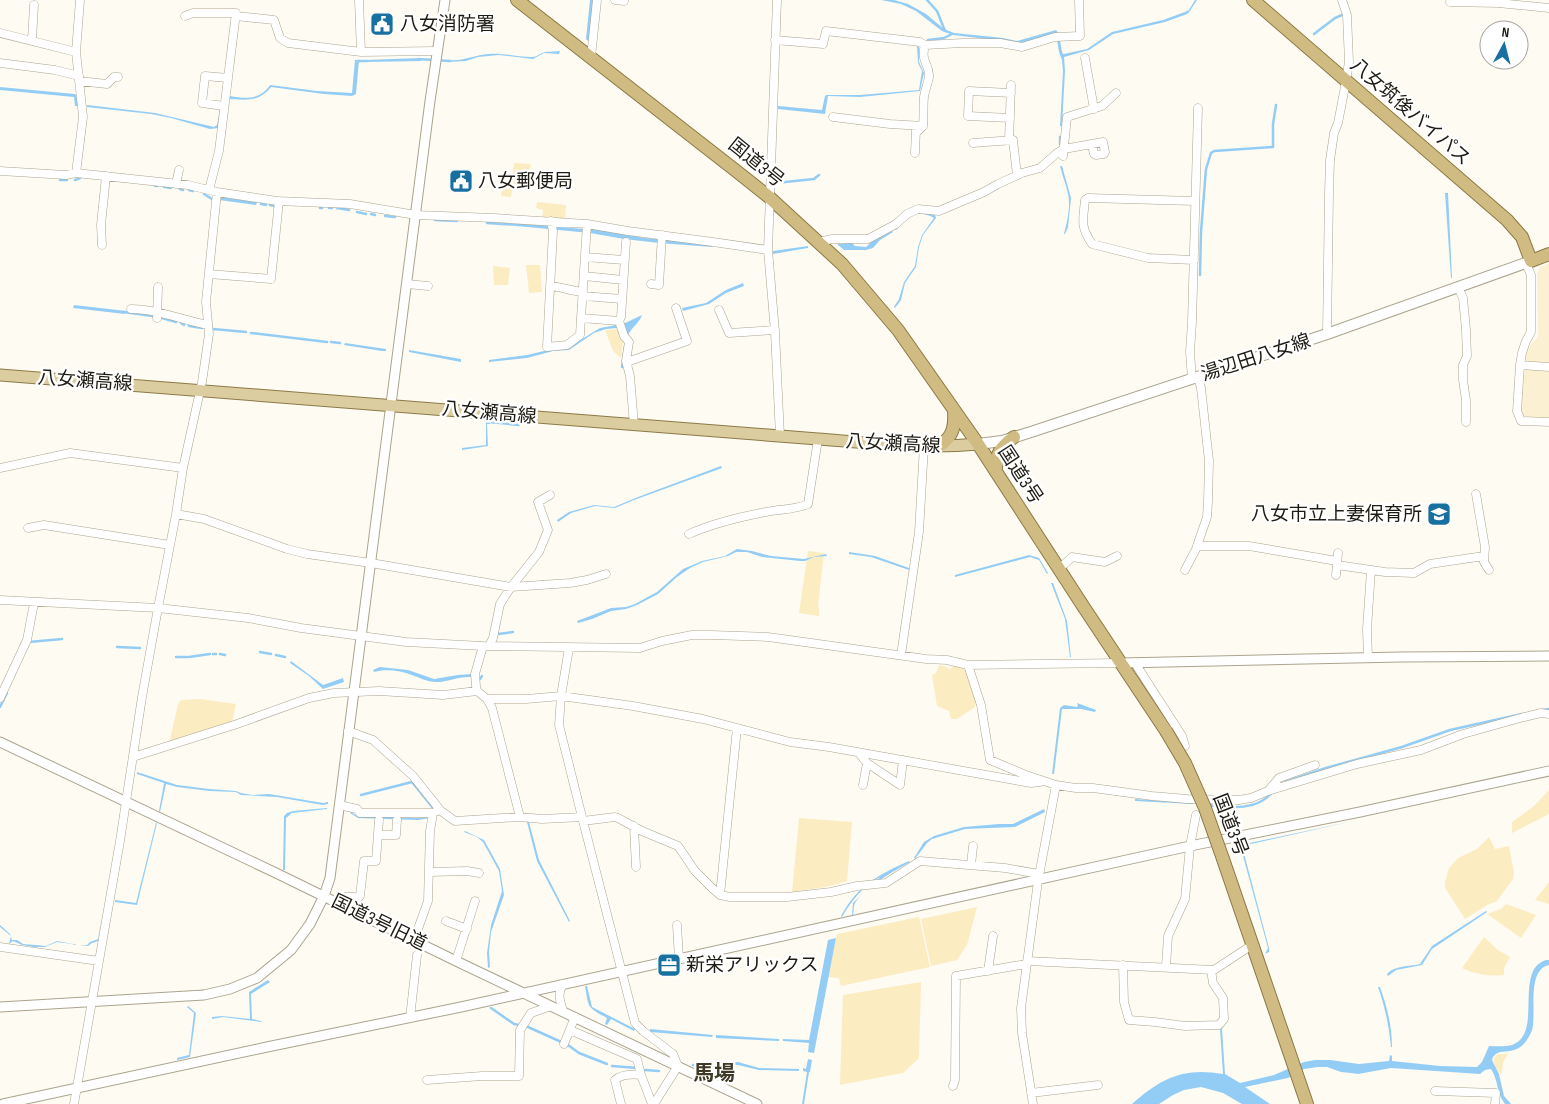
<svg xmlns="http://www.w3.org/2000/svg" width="1549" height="1104" font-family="'Sofia Sans Condensed','Noto Sans JP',sans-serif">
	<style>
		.built { fill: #fbf0d1 }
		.green { fill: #fbecc2 }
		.water { fill: #93cdf5 }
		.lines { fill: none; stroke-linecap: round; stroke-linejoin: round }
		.stream { stroke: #93cdf5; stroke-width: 2.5 }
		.minor-casing { stroke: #aba48e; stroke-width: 9 }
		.tertiary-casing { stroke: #aba48e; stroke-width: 11 }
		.secondary-casing { stroke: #aba48e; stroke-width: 12 }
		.primary-casing { stroke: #8b7946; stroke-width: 13 }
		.trunk-casing { stroke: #8b7946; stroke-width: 14 }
		.minor { stroke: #fff; stroke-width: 8 }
		.tertiary { stroke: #fff; stroke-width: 9 }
		.secondary { stroke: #fff; stroke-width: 10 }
		.primary { stroke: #dccda1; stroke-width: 11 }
		.trunk { stroke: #d0bc82; stroke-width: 12 }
		.trunk-bridge-casing { stroke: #8b7946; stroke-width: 14; stroke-linecap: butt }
		.trunk-bridge { stroke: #d0bc82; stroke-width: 12 }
		.labels { text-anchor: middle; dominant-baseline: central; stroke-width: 5; stroke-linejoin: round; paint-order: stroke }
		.poi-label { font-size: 19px; fill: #1e1b13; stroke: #fff; text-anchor: start }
		.street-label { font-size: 19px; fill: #1e1b13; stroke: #fff }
		.quarter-label { font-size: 21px; font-weight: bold; fill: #3f3926; stroke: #fff }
	</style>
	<rect width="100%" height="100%" fill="#fefbf2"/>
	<path class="built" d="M1549,263V419L1532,420L1522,414L1521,409L1526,355L1531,344L1538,337L1537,274L1540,267Z"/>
	<path class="green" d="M514,163L531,164L527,187L513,185L511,197L501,196L503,179L512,178Z
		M537,202L566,205L565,220L542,218L543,210L536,208Z
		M526,265H540L542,292L529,293Z
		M493,266L510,268L508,285H494Z
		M617,329L623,341L621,358L613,351L605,330Z
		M808,551L824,553L818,606L819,608V616L799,613Z
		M955,664L963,667C965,672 968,673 970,678C974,686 976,697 975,707L957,719H951L949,711L937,706L932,675L936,673L939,665L947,667L950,670Z
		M200,699L236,704L232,722L169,744L178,704L181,700Z
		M1549,790V814L1512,833V822L1534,806Z
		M799,818L852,822L847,881L826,887L792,892Z
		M1489,837L1495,849L1509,846L1514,873L1513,879L1497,901L1487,905L1465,919L1445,888V882L1449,868L1458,858L1477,849Z
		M1549,882V904L1535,900Z
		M1506,904L1536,915L1521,938L1487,914L1501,909Z
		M977,907L967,945L957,960L931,966L921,919Z
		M919,917L930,967L841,986L839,978L828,977L837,934Z
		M1484,937L1498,950L1510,957L1504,968V975C1492,977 1473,974 1462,968Z
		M921,982L919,1058L903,1073L840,1085L843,995Z
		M1498,1054H1508L1503,1062L1502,1073L1500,1074C1496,1067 1490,1060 1498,1054Z"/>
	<path class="water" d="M590,0H593L589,42L586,39Z
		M881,0H894L908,4L926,14L944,29L954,33L1003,38L1017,41L1056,30C1061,36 1060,47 1063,54H1064L1087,49L1112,32L1163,20L1185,12L1189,10L1195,0H1197L1190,11L1187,14L1165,22L1113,34L1089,50L1064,57L1065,71L1062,126H1060L1063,71L1062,60L1059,52L1056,34L1020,43L953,35L942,31L916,11L901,4Z
		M917,46L919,47V62L924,73L920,91L860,97L828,96L825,114L778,109V106L822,110L825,96L826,95H860L919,90L922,71L918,63Z
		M560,51L559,54L544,53L533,59L499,55L478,57L466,61L447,62V60C462,62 474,55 489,54C503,53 517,57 532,57C536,57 538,55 542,53C545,51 555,52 560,51Z
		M421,58V61L364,62V60Z
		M355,60H359L356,94L352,96L324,94L271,87C259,102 247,100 229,99L230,96C246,99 260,100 270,85L317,91L352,93Z
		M0,87L75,94L77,97L79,106H75L74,97L0,90Z
		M87,105L155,113L214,127L217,125L220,110L221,111L219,128L210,129L171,118L151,114L87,107Z
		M1060,166H1062L1071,198L1068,227L1065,234H1064C1067,222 1071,207 1068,194C1066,184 1062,175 1060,166Z
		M1445,193H1448L1452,278H1451Z
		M220,197L257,202L256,205L219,200Z
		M917,212L935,215L936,218L923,235L919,247L916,267L905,283L901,300L895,308L894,307L899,299L904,282L915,266L918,247L922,235L934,218C916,208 908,217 896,230L894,228L910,215Z
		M517,223L583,229H595L645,238L713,244L712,247L659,243L624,239L590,233L517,226Z
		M891,230L893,232L880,240L873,248L866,250H844L837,244L852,243L855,246L866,247L872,241Z
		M808,246V248L773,254V251Z
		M743,283L744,286L726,293L709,304L683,311L682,308L706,303L726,290Z
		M74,305L126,311L125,314L73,308Z
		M642,315C640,322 632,327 628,335L626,333V327H624L623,324Z
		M616,325L617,328L606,329L594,333L569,350L553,351L527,358L489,362V360L527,355L574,344L600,328Z
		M345,343L386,349V351H382L344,345Z
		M409,350L461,359V362L409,352Z
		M486,421H490V424H487L488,446L462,450V448L486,445Z
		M721,466L722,468L634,500L615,508L595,506L571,513L558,522L557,520L569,512L594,505L614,507L638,497Z
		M737,549L752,551L771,556L804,559L826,554L827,556L814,557L805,561H800L762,557L747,552H736L728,556L703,562L690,568L677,577L658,594L637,605L626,609L611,611L592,619L578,623L577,621L611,608L626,607L635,604L657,592L683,569L702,561L725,556Z
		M849,552L875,556L909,568V570L871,557L849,554Z
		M1029,555L1039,558L1048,573L1047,574L1039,560L1030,557L955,577V575Z
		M1051,583H1053L1067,621L1071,657H1070L1065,619Z
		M291,661L323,685L343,678L344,682L323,689L309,676L290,663Z
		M380,667L408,670L434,679L458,675L472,674V677C459,676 448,682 436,682C427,682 418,677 409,674C399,670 384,669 374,672L373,670Z
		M1077,703L1096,710L1095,712L1081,709H1062L1054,774H1052L1060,708L1064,705L1077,707L1078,705Z
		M137,772L177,785L209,789L236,791L241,793L252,795L269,794L323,803L328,802V804L323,805L277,797L241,795L236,792L210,791L177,787L166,784L160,812L159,811L164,783L137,774Z
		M1135,799L1193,803V804L1135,801Z
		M327,808V809L292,813L286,818L285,870H283L284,816L287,813L293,811Z
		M1044,809L1045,812L1015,827L965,829L932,839L927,843L915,859L914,858L924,842L934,836L964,827L999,824H1013Z
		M351,812L357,816L417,818L430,817V818L418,820L358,818L350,813Z
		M1353,821L1242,846L1269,948V952L1265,954L1268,948L1240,845Z
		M527,822H529L539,860L570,921L569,922L537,861Z
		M156,823H157L137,905L115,902V900L136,903Z
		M465,831L484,840L500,869L504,895L491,932L489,952L490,967L488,968L487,953L491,925L502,891L499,871L483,842L477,837L464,832Z
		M909,861L910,862C894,871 865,887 855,903C853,907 854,911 853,915H852L853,903L880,877C863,886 852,900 842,917L841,916C858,885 878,875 909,861Z
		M103,908L98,941L92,943L88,946L57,942L45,947H34L22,945L13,941L9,944L11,936L0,927V925L10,934L12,940H17L23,944L35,945L46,946L57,941L79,945H87L90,942L98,939Z
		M1486,911L1487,912L1432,949L1422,965L1396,970L1388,976L1387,974C1395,965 1409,967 1420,964L1432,946Z
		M836,938L814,1053L808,1052L809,1043L783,1041V1039L809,1040L828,940Z
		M1546,960H1549V965C1526,970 1537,1013 1532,1030C1529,1038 1523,1048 1514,1050C1506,1053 1499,1049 1493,1057L1492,1060L1499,1074L1504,1096L1511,1104H1505C1496,1093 1499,1081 1491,1069L1485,1070L1480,1074L1391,1068L1358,1074L1351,1073L1341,1072L1327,1067H1318L1304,1069L1288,1078L1245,1087L1270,1104H1242L1223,1093L1201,1087L1184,1090L1173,1095L1159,1104H1132C1161,1078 1184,1067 1223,1074L1220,1029H1222L1225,1074L1240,1083L1274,1075L1304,1062L1315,1060H1330L1359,1064L1389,1061L1390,1055L1392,1056V1061L1440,1066L1477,1067L1482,1062L1489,1046C1496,1046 1505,1047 1512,1045C1544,1034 1513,970 1546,960Z
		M268,980L270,982L251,994L252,1019L261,1021L262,1022L223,1017L212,1019V1017L222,1016L250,1019L249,992Z
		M585,986H587L592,1007L635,1029L634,1031L611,1019L607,1025L605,1024L607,1018C587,1007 589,1009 585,986Z
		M1378,987H1380C1387,1007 1392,1026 1392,1047H1391C1389,1026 1385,1007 1378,987Z
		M188,1006L196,1013L190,1057L177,1060V1058L189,1055L194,1013L187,1007Z
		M650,1029L713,1035L712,1037L650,1032Z
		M716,1035L779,1039V1041L716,1038Z
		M808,1059L812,1060L810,1072H809L804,1104H802L807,1072L803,1071V1068L806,1069Z
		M738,1062L759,1068L799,1069V1071L759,1070L738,1065L707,1067V1065Z"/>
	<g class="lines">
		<path class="stream" d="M927,0L937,11L945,31
			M1314,34L1335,18L1342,15
			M928,40L944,38L952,34
			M418,59L450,61
			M357,62V61H367
			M1060,144V137
			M60,180H67
			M75,180L80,178
			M776,183L814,179L819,175
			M155,186H157
			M164,187L171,188
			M180,189L183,190
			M189,190L193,191
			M204,194L212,199
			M261,204L266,205
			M270,205L274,206
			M320,208H322
			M329,208H332
			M337,208L349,210
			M357,212L366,214
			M371,214L375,215
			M385,216L395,217
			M435,220L457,221
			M487,223L519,225
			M1200,275L1201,232L1206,169L1211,153L1214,151L1273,147V124L1276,105
			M124,312L152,316
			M162,318L176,322
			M181,323L184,325
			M189,326L202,328
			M213,329L246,332
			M251,333L327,342
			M331,342L340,343
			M622,367L626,340
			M489,422L519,425
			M498,634L513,632
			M29,642L62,639
			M117,647L140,648
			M260,652L271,654
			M213,654H216
			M220,654L225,655
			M276,655L285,657
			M176,657H187
			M189,657L210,654
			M480,679L482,676
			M0,707L7,693
			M1542,710L1549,709
			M1285,782L1326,768L1402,747L1450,730L1522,714
			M361,795L412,782L433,808
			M1209,805C1230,808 1259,811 1273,791
			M491,1008L514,1024L528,1027L568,1045L579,1053L607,1064
			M693,1065H697
			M612,1066L637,1068
			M645,1070L659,1071"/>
		<g class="minor-casing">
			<path id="minor" d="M359,0L361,52
				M615,0L624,1
				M777,0L768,250L775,332L780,436
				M1450,2L1498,3L1549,8
				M185,16L193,13H236L219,151L209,190
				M236,16L274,20L280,38L288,43L361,52L437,51
				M0,33L76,52
				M32,40L34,5
				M775,40L823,44L826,31L920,42L925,45
				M591,57L597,0
				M1085,58L1094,109
				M0,63L55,70L79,76
				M79,81L107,84L114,77H118
				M224,106L202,103L205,76L228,78
				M833,117L890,124L923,126
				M1010,118L968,116L969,91L1011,93
				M916,133L923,126C924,116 923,106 924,97C925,90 928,83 929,77C930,64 920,62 925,45L963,43H1000L1022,47L1055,37L1080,36L1079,1
				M1009,140L1011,85
				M973,143L1013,140L1017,175
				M915,153L916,129
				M1063,156L1067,117L1102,106L1116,93
				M0,171L66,175L76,173L188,185L217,192L277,201L350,204L416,215L494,218L587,224L628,231L713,242L768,250
				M76,173L83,117L76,52L80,0
				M176,184L179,170
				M551,221L553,231L547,347L567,345L580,335L581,318
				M587,224L581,318L619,321L624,336L629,342L626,361L630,376L634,425
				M818,242L832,239H868L896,224L907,214L918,209L939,211L984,192L998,184L1022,173L1040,168L1057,153L1064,149L1103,142L1105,152L1104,154L1096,155L1094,154L1092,144
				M102,245L101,225L106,176
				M585,257L624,260
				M1194,260L1148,258L1092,244C1080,226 1083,221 1085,200L1088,198L1195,201
				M1526,263L1531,275V332L1526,341L1522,353L1520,365L1517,411L1521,421L1549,422
				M209,274L271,279L279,201
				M584,276L623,280
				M407,284L428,286
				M651,284L659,285L662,235
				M550,286C562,287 571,291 583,292
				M1458,287L1463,298L1466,330L1467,356L1463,365V380L1466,400V422
				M583,296L622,299
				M131,309C157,309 182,320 208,325
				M719,310L729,333L775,330
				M157,318L158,287
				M619,321L621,317L626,242
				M1327,334L1329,192L1330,160L1334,133L1338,123L1344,92L1349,62L1347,15L1342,0
				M627,362L687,341L676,308
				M1520,365L1549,367
				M1192,379L1190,352L1192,322L1198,108
				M0,468L70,453L183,468
				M1476,494L1485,547L1484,562L1489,570
				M176,514L204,519L287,549L307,554L371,563L511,587L570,583L587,580L606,574
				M28,528L44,525L170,545
				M689,534C714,523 739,517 766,512C780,509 795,510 808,504L818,439
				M1197,546H1249L1337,561
				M1337,565L1385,572L1414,573L1430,564L1484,556
				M1059,569L1072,557L1105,562L1117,556
				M1185,570L1196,549L1207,517L1208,502L1209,461L1201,388L1198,377
				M1336,575L1338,553
				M0,600L158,608L248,618L301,628L406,642L483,646L640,648L662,641L692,635H711L768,637L926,659L947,660L968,665L1121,663
				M483,646L475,674L476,686L477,691L487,699L492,708L520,817
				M489,646L493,638L500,604L511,587L539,552L548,530L538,502L550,495
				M569,648L561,696L559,725L583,821L635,1023L643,1031L673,1054L678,1066L654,1104
				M901,655L919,532L924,446
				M1368,658L1367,629L1371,570
				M1135,663L1182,736L1185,746
				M968,665L981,705L990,760L1026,775L1056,785L1076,788H1093L1152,796L1187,799L1239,800L1251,798L1268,791L1357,764L1421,750L1463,734L1524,717L1541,713L1549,714
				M0,698L27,640L34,603
				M487,699H526L561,696L633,706L703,719L790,742L829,747L1031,783L1040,782
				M348,731L373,740L413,776L441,811L455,821L520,817L542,819L582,817
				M858,752L867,763L900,785L903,760
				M133,757L237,724L309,698L334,693L379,691L443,695L477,691
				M863,785L867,763
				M1268,791L1279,778L1315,765
				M339,805L357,809L360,813H433L437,811
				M583,821L615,817L618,818L642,831L678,846L695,871L712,888L720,895L730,897H787L831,892L857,886L886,883L920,861L1005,868L1039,874
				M634,826L636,867
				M378,835H396L397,820
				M971,865L973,846
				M430,872L467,871L479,873
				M720,895L737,728
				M336,902C342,896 349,895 358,898L360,896L364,861H376L379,820
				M446,921L467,929
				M677,925L679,958
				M414,940L428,901L430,831L433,813
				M0,947L99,961
				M456,961L475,901
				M1027,961L1214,970L1252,945
				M1123,965L1124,1002L1129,1020L1155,1022L1185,1026L1219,1025L1224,1019L1223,998L1213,983L1211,970
				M1166,966L1168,936L1185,899L1190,846L1196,815
				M988,971L993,936
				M563,984C557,994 560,1001 563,1011
				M410,1018L417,955
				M570,1030L637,1059L641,1075
				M564,1044L575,1017
				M427,1080L482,1076H519L520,1030L531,1013L551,1006
				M953,1086L955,1080L956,976L1026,964
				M1435,1091L1496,1093L1495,1104
				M1031,1093L1098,1085
				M74,1104L120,841L142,697L158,608L176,514L183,468L202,382L209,334L206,302L217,192
				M621,1104L615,1080C622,1074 632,1074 641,1075L652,1104
				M1033,1104L1022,1033L1021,1008L1038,881L1056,785"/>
		</g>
		<g class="tertiary-casing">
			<path id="tertiary" d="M1121,663L1401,657L1549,656
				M0,742L276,873L456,961L757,1104
				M0,1007L204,995L230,989L257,978L291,950L310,924L324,896L330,878L430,101L445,0
				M3,1104L267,1047L461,1007L1190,846L1360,812L1549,771"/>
		</g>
		<g class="secondary-casing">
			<path id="secondary" d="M978,444L1002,441L1031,432L1327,334L1531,261"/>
		</g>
		<g class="primary-casing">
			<path id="primary" d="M0,375L818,439C871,443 925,449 978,444"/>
		</g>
		<g class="trunk-casing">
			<path id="trunk" d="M517,0L735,170L769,197L842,264L898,330L978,444L1083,606L1166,731
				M1253,0L1507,220L1522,237L1531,261L1549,254
				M939,446C953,437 955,427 954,411
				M996,472C995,454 1000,448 1014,437
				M1223,859L1307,1104"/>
		</g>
		<use href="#minor" class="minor"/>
		<use href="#tertiary" class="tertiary"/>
		<use href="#secondary" class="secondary"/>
		<use href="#primary" class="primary"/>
		<use href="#trunk" class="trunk"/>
		<g class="trunk-bridge-casing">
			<path id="trunk-bridge" d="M1166,731L1185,763L1205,808L1223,859"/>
		</g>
		<use href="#trunk-bridge" class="trunk-bridge"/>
	</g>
	<defs>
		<g id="civic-square" transform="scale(1.25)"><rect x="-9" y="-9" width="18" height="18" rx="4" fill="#1870a0" stroke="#fff"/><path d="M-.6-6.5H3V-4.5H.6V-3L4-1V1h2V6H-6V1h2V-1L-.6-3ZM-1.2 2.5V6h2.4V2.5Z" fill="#fff"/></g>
		<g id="school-square" transform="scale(1.25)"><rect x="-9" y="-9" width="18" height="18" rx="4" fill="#1870a0" stroke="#fff"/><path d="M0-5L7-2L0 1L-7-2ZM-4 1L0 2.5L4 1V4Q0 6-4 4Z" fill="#fff"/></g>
		<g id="office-square" transform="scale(1.25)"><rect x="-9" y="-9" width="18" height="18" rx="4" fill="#1870a0" stroke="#fff"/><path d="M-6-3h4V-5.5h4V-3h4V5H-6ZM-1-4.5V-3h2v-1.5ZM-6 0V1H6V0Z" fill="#fff"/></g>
	</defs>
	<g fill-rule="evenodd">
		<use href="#civic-square" x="382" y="24"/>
		<use href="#civic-square" x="461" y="181"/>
		<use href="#school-square" x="1439" y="514"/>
		<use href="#office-square" x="669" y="965"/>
	</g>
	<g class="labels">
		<g class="poi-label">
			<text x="400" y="24">八女消防署</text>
			<text x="478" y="181">八女郵便局</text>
			<text x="1422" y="514" text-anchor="end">八女市立上妻保育所</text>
			<text x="686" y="965">新栄アリックス</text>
		</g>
		<g class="street-label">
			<text transform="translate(1410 112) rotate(41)">八女筑後バイパス</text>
			<text transform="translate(756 163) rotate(39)">国道3号</text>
			<text transform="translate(1256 358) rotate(-18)">湯辺田八女線</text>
			<text transform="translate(85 381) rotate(4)">八女瀬高線</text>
			<text transform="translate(489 413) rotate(5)">八女瀬高線</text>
			<text transform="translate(893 444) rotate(3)">八女瀬高線</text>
			<text transform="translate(1020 475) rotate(57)">国道3号</text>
			<text transform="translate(1230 825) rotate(69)">国道3号</text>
			<text transform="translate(379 923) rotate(26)">国道3号旧道</text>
		</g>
		<g class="quarter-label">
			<text x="714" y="1073">馬場</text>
		</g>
	</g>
	<g transform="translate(1504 45) rotate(7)"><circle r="24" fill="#ffffff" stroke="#a5a4a1"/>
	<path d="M0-4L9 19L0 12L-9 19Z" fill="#1870a0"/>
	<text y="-8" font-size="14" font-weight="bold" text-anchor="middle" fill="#1e1b13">N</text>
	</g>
</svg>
